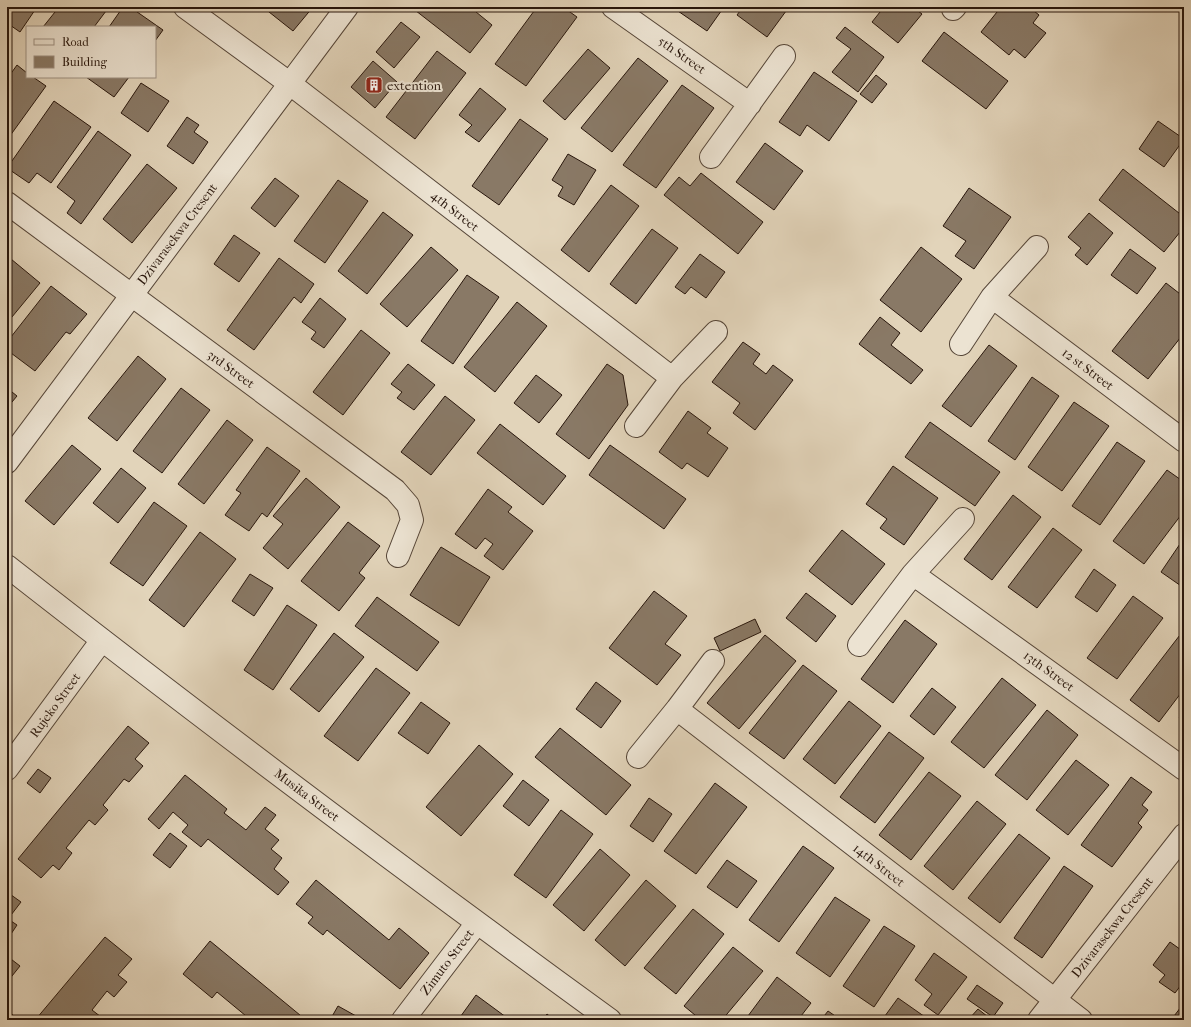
<svg xmlns="http://www.w3.org/2000/svg" width="1191" height="1027" font-family="'IM FELL French Canon',serif">
	<style>
		.building { fill: #897966; stroke: #28160c }
		.lines { fill: none; stroke-linecap: round; stroke-linejoin: round }
		.minor-casing { stroke: #564638; stroke-width: 24 }
		.minor { stroke: #ece3d2; stroke-width: 22 }
		.labels { text-anchor: middle; dominant-baseline: central; stroke-width: 4; stroke-linejoin: round; paint-order: stroke }
		.street-label { font-size: 13px; fill: #28160c; stroke: #ece3d2 }
		.poi-label { font-size: 13px; fill: #28160c; stroke: #ece3d2; text-anchor: start }
	</style>
	<rect width="100%" height="100%" fill="#e2d4ba"/>
	<filter id="stains"><feTurbulence type="fractalNoise" baseFrequency=".005" numOctaves="4"/><feColorMatrix values="0 0 0 0 .2 0 0 0 0 .09 0 0 0 0 .02 0 0 0 .5 -.17"/></filter>
	<radialGradient id="worn" r=".72"><stop offset=".6" stop-color="#630" stop-opacity="0"/><stop offset="1" stop-color="#630" stop-opacity=".3"/></radialGradient>
	<path class="building" d="M7,7H37L20,32L7,23Z
		M59,7H109L94,27H43Z
		M123,7H130L163,30L155,41V27H109Z
		M265,7H313L293,31L264,8Z
		M411,7H470L492,25L470,53Z
		M537,7H563L577,17L526,86L495,64Z
		M676,7H724L707,31L675,9Z
		M743,7H789L767,37L737,15Z
		M884,7H913L922,14L898,43L872,22Z
		M1001,7H1029L1039,15L1033,23L1046,33L1025,58L1014,49L1009,55L981,32Z
		M401,22L420,37L394,68L376,52Z
		M845,27L884,57L858,92L832,72L851,49L836,38Z
		M944,32L1008,81L986,109L922,61Z
		M588,49L610,68L565,120L543,101Z
		M437,51L466,73L415,139L386,117Z
		M638,58L668,81L612,152L581,128Z
		M373,61L397,82L375,108L351,87Z
		M17,65L27,73V77H33L46,86L7,140V79Z
		M814,72L857,101L829,141L807,125L800,136L779,122Z
		M876,75L887,84L872,103L860,94Z
		M86,77H129L114,97Z
		M141,83L169,101L148,132L121,113Z
		M682,85L714,108L656,188L623,165Z
		M480,88L506,109L479,142L465,132L472,125L459,115Z
		M54,101L91,127L51,183L37,173L29,183L7,168Z
		M187,117L199,125L194,132L208,142L193,164L167,146Z
		M520,119L548,139L499,205L472,186Z
		M1158,121L1184,139L1164,167L1139,149Z
		M98,131L131,155L81,224L67,213L75,201L57,187Z
		M765,143L803,171L774,210L736,182Z
		M568,154L596,170L574,205L558,196L563,187L552,180Z
		M147,164L177,188L132,243L103,219Z
		M1123,169L1184,217V227L1164,252L1099,200Z
		M701,173L763,222L738,254L664,195L679,177L690,186Z
		M275,178L299,196L275,227L251,208Z
		M338,180L368,201L325,263L294,241Z
		M611,185L639,206L589,272L561,250Z
		M969,188L1011,217L974,269L955,256L966,241L943,226Z
		M383,212L413,235L367,294L338,271Z
		M1089,213L1113,233L1087,265L1075,255L1081,248L1068,237Z
		M652,229L678,248L636,304L610,284Z
		M234,235L260,253L239,282L214,264Z
		M431,247L458,270L407,327L380,304Z
		M921,247L962,279L921,332L880,300Z
		M1130,249L1156,268L1137,294L1111,275Z
		M700,254L725,272L706,298L691,287L685,294L675,287Z
		M279,258L314,284L301,303L294,297L254,350L227,330Z
		M11,259L40,283L7,323V264Z
		M467,275L499,297L453,364L421,341Z
		M1166,283L1184,297V333L1148,379L1112,351Z
		M51,286L87,314L70,334L66,332L35,371L7,350V342Z
		M320,298L346,319L324,348L311,339L316,332L302,322Z
		M517,302L547,326L495,392L464,367Z
		M880,317L900,333L891,345L923,370L911,384L859,344Z
		M361,330L390,353L343,415L313,392Z
		M743,342L760,354L753,364L766,374L773,365L793,380L755,430L733,413L740,403L712,382Z
		M989,345L1017,366L971,427L942,406Z
		M138,356L166,379L117,441L88,418Z
		M408,364L435,385L414,410L397,398L402,392L391,384Z
		M607,364L623,375L628,405L589,459L556,434Z
		M536,375L562,395L539,423L514,403Z
		M1032,377L1059,396L1015,460L988,441Z
		M7,388L17,396L7,408Z
		M181,388L210,410L162,473L133,451Z
		M445,396L475,420L431,475L401,452Z
		M1074,402L1109,426L1062,491L1028,467Z
		M688,411L711,428L707,433L728,448L708,477L687,463L682,469L659,452Z
		M227,420L253,440L204,504L178,484Z
		M930,422L1000,472L975,506L905,457Z
		M500,424L566,476L543,505L477,453Z
		M1117,442L1145,461L1100,525L1072,506Z
		M72,445L101,469L54,525L25,501Z
		M610,445L686,499L664,529L589,475Z
		M267,447L300,471L267,517L262,513L249,531L225,515L241,493L236,490Z
		M893,466L938,498L904,545L880,528L887,519L866,504Z
		M121,468L146,488L118,523L93,503Z
		M1167,470L1184,482V511L1144,564L1113,541Z
		M306,478L340,507L288,569L263,548L283,524L273,516Z
		M488,489L512,507L508,512L533,531L503,570L484,556L493,544L485,538L476,549L455,534Z
		M1013,495L1041,517L992,580L964,559Z
		M154,502L187,526L143,586L110,563Z
		M348,522L380,546L359,573L365,578L339,611L301,581Z
		M1053,528L1082,550L1037,608L1008,587Z
		M842,530L885,564L852,605L809,571Z
		M200,532L236,559L184,627L149,600Z
		M1184,538V588L1161,572Z
		M441,547L490,577L459,626L410,595Z
		M1094,569L1116,585L1097,612L1075,597Z
		M250,574L273,588L254,616L232,601Z
		M654,591L687,616L665,644L681,655L657,685L609,648Z
		M806,593L836,616L816,642L786,618Z
		M1133,596L1163,618L1117,679L1087,658Z
		M377,597L439,642L417,671L355,626Z
		M287,605L317,625L273,690L244,670Z
		M755,619L761,632L720,651L714,638Z
		M905,620L937,644L893,703L861,679Z
		M1183,631L1184,632V689L1159,722L1130,700Z
		M334,633L364,657L319,712L290,689Z
		M765,635L796,661L739,729L707,703Z
		M803,665L837,691L784,759L749,733Z
		M376,668L410,693L358,761L324,736Z
		M1002,678L1036,705L984,768L951,742Z
		M596,682L621,701L601,728L576,709Z
		M932,688L956,707L934,735L910,716Z
		M849,701L881,726L835,784L803,759Z
		M421,702L450,723L428,754L398,733Z
		M1047,710L1078,735L1027,800L995,775Z
		M1184,712V723L1179,718Z
		M128,726L149,743L135,759L143,766L129,782L124,779L103,805L108,810L95,825L89,820L66,848L72,853L59,870L53,865L41,878L18,859Z
		M560,728L631,785L606,815L535,757Z
		M889,732L924,758L875,823L840,797Z
		M479,745L513,774L461,836L426,807Z
		M1076,760L1109,785L1068,835L1036,810Z
		M38,769L51,778L40,793L27,783Z
		M929,772L961,796L911,860L879,835Z
		M185,775L227,809L224,813L246,830L265,807L276,815L265,829L279,840L271,849L282,858L274,869L289,882L278,895L208,839L201,847L182,832L188,825L173,812L159,829L148,819Z
		M1131,777L1152,792L1142,805L1148,810L1138,823L1142,827L1112,867L1081,845Z
		M523,780L549,800L529,826L503,806Z
		M715,783L747,807L696,874L664,851Z
		M649,798L672,814L653,842L630,826Z
		M977,801L1006,824L953,890L924,866Z
		M561,810L593,834L546,898L514,875Z
		M170,833L187,846L170,868L153,855Z
		M1019,834L1050,858L1000,923L968,898Z
		M803,846L834,868L779,942L749,920Z
		M600,849L630,875L584,931L553,905Z
		M727,860L757,881L737,908L707,887Z
		M1064,866L1093,886L1042,958L1014,938Z
		M316,880L389,940L399,928L429,953L400,989L327,930L323,935L308,923L313,917L296,904Z
		M646,880L676,906L625,966L595,940Z
		M7,892L21,902L8,919L17,925L7,940Z
		M835,897L870,920L830,977L796,953Z
		M693,909L724,934L676,994L644,968Z
		M884,926L915,946L874,1007L843,986Z
		M105,937L132,959L118,975L127,982L114,997L107,991L92,1010L105,1020L36,1019Z
		M210,941L306,1020H243L246,1016L217,992L212,998L183,974Z
		M1170,942L1184,952V981L1175,993L1159,982L1165,975L1153,965Z
		M733,947L763,971L722,1020H701L684,1006Z
		M934,953L967,977L938,1015L924,1005L932,994L915,980Z
		M7,956L20,966L8,981L7,980Z
		M777,977L811,1003L798,1020H745Z
		M977,985L1003,1003L993,1017L967,999Z
		M476,995L510,1020H458Z
		M898,998L928,1019L927,1020H882Z
		M1184,1003V1020H1171Z
		M338,1006L356,1016L354,1020H330Z
		M978,1009L992,1020H968Z
		M7,1011L20,1020H7Z
		M828,1011L841,1020H821Z
		M547,1014L554,1020H542Z"/>
	<g class="lines">
		<g class="minor-casing">
			<path id="minor" d="M185,7L289,83L672,378L716,332
				M613,7L750,104
				M953,9L955,7
				M711,157L784,56
				M7,203L395,490L408,505L412,520L398,556
				M992,297L1184,441
				M961,344L992,297L1037,247
				M636,426L672,378
				M7,462L347,7
				M7,566C205,721 407,872 610,1020
				M913,574L1184,769
				M859,645L913,574L963,519
				M677,709L1081,1020
				M638,757L677,709L713,661
				M7,769L102,640
				M403,1020L477,923
				M1039,1020L1184,835"/>
		</g>
		<use href="#minor" class="minor"/>
	</g>
	<defs>
		<g id="building-square" transform="scale(0.9)"><rect x="-9" y="-9" width="18" height="18" rx="4" fill="#8f2418" stroke="#ece3d2"/><path d="M-4-6H4V6H1V3H-1V6H-4ZM-2.5-4.3h1.7v1.8h-1.7ZM.8-4.3h1.7v1.8H.8ZM-2.5-1h1.7V.8h-1.7ZM.8-1h1.7V.8H.8Z" fill="#fff"/></g>
	</defs>
	<g fill-rule="evenodd">
		<use href="#building-square" x="374" y="85"/>
	</g>
	<g class="labels">
		<g class="street-label">
			<text transform="translate(682 55) rotate(35)">5th Street</text>
			<text transform="translate(455 211) rotate(38)">4th Street</text>
			<text transform="translate(177 234) rotate(-53)">Dzivarasekwa Cresent</text>
			<text transform="translate(231 369) rotate(36)">3rd Street</text>
			<text transform="translate(1088 369) rotate(37)">12 st Street</text>
			<text transform="translate(1049 671) rotate(36)">13th Street</text>
			<text transform="translate(55 705) rotate(-54)">Rujeko Street</text>
			<text transform="translate(307 795) rotate(37)">Musika Street</text>
			<text transform="translate(879 865) rotate(38)">14th Street</text>
			<text transform="translate(1112 927) rotate(-52)">Dzivarasekwa Cresent</text>
			<text transform="translate(447 962) rotate(-53)">Zimuto Street</text>
		</g>
		<g class="poi-label">
			<text x="387" y="85">extention</text>
		</g>
	</g>
	<rect width="1191" height="1027" fill="none" stroke="#e2d4ba" stroke-width="24"/>
	<rect x="8" y="8" width="1175" height="1011" fill="none" stroke="#28160c" stroke-width="2"/>
	<rect x="12" y="12" width="1167" height="1003" fill="none" stroke="#28160c"/>
	<rect x="26" y="26" width="130" height="52" fill="#ece3d2" stroke="#9e9183"/>
	<rect x="34" y="39" width="20" height="6" fill="#ece3d2" stroke="#9e9183"/>
	<text x="62" y="46" font-size="12" fill="#28160c">Road</text>
	<rect x="34" y="56" width="20" height="12" fill="#897966" stroke="#9e9183"/>
	<text x="62" y="66" font-size="12" fill="#28160c">Building</text>
	<rect width="100%" height="100%" filter="url(#stains)"/>
	<rect width="100%" height="100%" fill="url(#worn)"/>
</svg>
